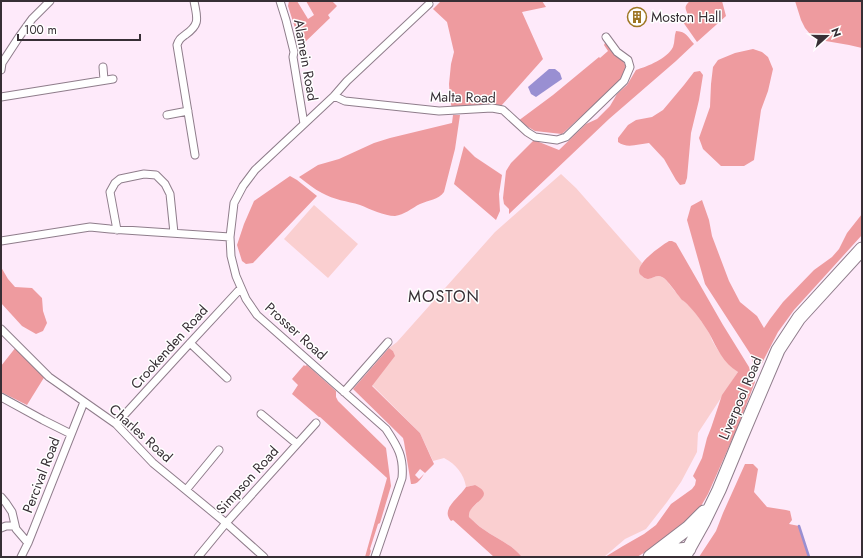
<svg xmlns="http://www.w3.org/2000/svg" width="863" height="558" font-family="Jost,sans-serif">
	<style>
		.green { fill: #facfd0 }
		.forest { fill: #ee9b9f }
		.water { fill: #998fd2 }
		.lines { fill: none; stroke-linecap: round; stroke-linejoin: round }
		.stream { stroke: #998fd2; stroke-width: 2.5 }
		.street-casing { stroke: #8f7d8b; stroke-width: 9 }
		.highway-casing { stroke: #8f7d8b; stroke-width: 15 }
		.street { stroke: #fff; stroke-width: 7 }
		.highway { stroke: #fff; stroke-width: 13 }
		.labels { text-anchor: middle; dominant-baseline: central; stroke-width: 3; stroke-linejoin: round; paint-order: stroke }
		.poi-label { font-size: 14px; fill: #372f35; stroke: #fff; text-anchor: start }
		.street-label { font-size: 14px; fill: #372f35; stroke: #fff }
		.quarter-label { font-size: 16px; letter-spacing: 1px; fill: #372f35; stroke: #fff }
	</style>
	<rect width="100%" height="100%" fill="#feeafa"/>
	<path class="green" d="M561,174L576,188L642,263C640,268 637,272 642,276C650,284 654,273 662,277C666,279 671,286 674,290C681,299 690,306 697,315C701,321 706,327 709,333C711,336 711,339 713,342C718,351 729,366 738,372L698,433L697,452L681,482L667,502L646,529L625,539L604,557H522C510,543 497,539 483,529C478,526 474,521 469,517C468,510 473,507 478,502L475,485L466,487C464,474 456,464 444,458L433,461L420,433L372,385L394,356L393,351L389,348L397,342L495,232Z
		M314,205L358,244L328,278L284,239Z"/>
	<path class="forest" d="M289,1H297L308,19L314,15L306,1H332L337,6L328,15L330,18L301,46H298L295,28L288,6Z
		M441,1H458L459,2L460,1H542L546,7L522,12L543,59L501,106L452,109L450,99L449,84L451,64L454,52L447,22L433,9Z
		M690,1H722L726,16L697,42L683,22L688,17C687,9 682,8 690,1Z
		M795,1H862V48L849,45L820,40L816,38L810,34L805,28L801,20Z
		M676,31C687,32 687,36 694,44L676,61L609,119L509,214V209L504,204L503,198L506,171L511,163L534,140L559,150L586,124L597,119L610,106L617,94L627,85L636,70C648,66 667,59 673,47C675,42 674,36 676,31Z
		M605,43H607L609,44C613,49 626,62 626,68C626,74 621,79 618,83L562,134L535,131L518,121L553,95L599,57L600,58L608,51L604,45Z
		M753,49L762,52L768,57L773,69L768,91L761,110L754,160L744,166H721L703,149L699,138L710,107L711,84L713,67L718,60L735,53Z
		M700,71L703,75L699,100L691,133L687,178L685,184L680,185L676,180L664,159L649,143C638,144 627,149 618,142V138L628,125L636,120L652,117L663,110L684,85L694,72Z
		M453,115H460L455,149L444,192C438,200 429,200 420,204C412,208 404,215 395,216C384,216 370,209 360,205C347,201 334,200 322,193C314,189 307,183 299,177L318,165L339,159L374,143L390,138L452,123Z
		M464,146L475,157L502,175L499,194L500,211L496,220L454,184Z
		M290,176L297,180L317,196L253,263L246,264L242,261L237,245L244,224L254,201Z
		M702,200L709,220L712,236L729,281L740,302L757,316L764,328L770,319L783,302L814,270L832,257L839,249L847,233L862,214V235L794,310L778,332L762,363L758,367L755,366L752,361L753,358L705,284L687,220L691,206Z
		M669,241H672L676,243L723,325L749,367L755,382L739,424L708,494L701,506L694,514L657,545L637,557H605L623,546L644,534L656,525L671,504L692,489L695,485L696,480L693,476L702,458L707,438L711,428L722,395L738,372C723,363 717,348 709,333C703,323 695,312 687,304C685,302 684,301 682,300C677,294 667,279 662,277C654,273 650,284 642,276C640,275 639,273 639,271C639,261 661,246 669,241Z
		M1,267L8,279L15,287L32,288L42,298L43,311L47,323L43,331L36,334L22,326L1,303Z
		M16,347L45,376L27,405L1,392V366Z
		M389,348L393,351L395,356L372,386L420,433L434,464L425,473L420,469L415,475L419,479L424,474C421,479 417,485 411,484L404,442L403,438L353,389Z
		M304,365L305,366L307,365L336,391V397L338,401L386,448L391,486L380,523L378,524L370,549L371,551L369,557H365L387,478L320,417H319L292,394L298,385L292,379Z
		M745,464H753L758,469L754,492L767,507L786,510L790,511L792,520L789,524L799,526L809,557H699L716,531L723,513Z
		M475,485C499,497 467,502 469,517C474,521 478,526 483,529C497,539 510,543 522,557H494L453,520L451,521C440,509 459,498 466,487Z"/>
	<path class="water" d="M549,69H555L560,73L562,79L536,97L531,94L528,87Z"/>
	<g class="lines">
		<path class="stream" d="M799,526L809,557"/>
		<g class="street-casing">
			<path id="street" d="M194,1C197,18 201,24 185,35C181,38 179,39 177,45L195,155
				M280,1L286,20L294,52L293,57L304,124
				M103,67L104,80
				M1,70L2,63L19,37L32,19L50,1
				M334,96L345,101L439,111L492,108L503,110L527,132L535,137L557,140L566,137L624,81L630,67L628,60L617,52L606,37
				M1,97L113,79
				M167,115L188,111
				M117,230L110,192L115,183L120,179L144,174L156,175L165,184L170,194L174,233
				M1,241L90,227L110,229L230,237
				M1,329L49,377L116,424L153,463L226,523L264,557
				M190,343L227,378
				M344,392L388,342
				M1,397L43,420L71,434
				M261,414L297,444
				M116,424L190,343L241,288
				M186,490L219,450
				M1,497L6,503L12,512L16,529L28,543
				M1,528L6,526H15
				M21,557L28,543L84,402
				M198,557L226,523L316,423
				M375,557L402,478C404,457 398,447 386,429L257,315L246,299L236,276L231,256L230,237L234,203L243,186L255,170L334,96L347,81L429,4"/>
		</g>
		<g class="highway-casing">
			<path id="highway" d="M650,557L688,528L704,512
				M658,557L679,550L689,549
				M684,557L704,521L719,490L741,437L778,350L799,318L862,249"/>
		</g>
		<use href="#street" class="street"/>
		<use href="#highway" class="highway"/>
	</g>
	<defs>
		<g id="building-ring" transform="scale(1)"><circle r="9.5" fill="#fff" stroke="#9e7624" stroke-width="1.5"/><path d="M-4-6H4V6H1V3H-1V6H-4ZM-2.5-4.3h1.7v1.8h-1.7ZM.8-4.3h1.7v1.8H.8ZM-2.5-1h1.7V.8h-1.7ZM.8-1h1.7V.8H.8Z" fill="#9e7624"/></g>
	</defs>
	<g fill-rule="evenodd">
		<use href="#building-ring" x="637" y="17"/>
	</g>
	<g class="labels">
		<g class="poi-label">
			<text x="651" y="17">Moston Hall</text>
		</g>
		<g class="street-label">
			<text transform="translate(306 60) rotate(80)">Alamein Road</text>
			<text transform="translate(463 97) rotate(1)">Malta Road</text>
			<text transform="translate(296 331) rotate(42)">Prosser Road</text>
			<text transform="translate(169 347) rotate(-48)">Crookenden Road</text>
			<text transform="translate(740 398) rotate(-67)">Liverpool Road</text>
			<text transform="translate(141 433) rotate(42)">Charles Road</text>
			<text transform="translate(41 475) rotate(-69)">Percival Road</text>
			<text transform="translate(247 480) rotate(-48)">Simpson Road</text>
		</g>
		<g class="quarter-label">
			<text x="444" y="296">MOSTON</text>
		</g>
	</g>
	<rect width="863" height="558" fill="none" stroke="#372f35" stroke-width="4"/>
	<g transform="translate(827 36) rotate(69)" stroke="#ffffff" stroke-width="3" paint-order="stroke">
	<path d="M0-3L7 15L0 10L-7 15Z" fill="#372f35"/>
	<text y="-6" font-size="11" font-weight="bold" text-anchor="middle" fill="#372f35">N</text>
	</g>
	<path d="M18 34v6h122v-6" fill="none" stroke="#372f35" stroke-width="2"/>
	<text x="24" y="34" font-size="12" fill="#372f35" stroke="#ffffff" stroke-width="3" paint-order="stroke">100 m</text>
</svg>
